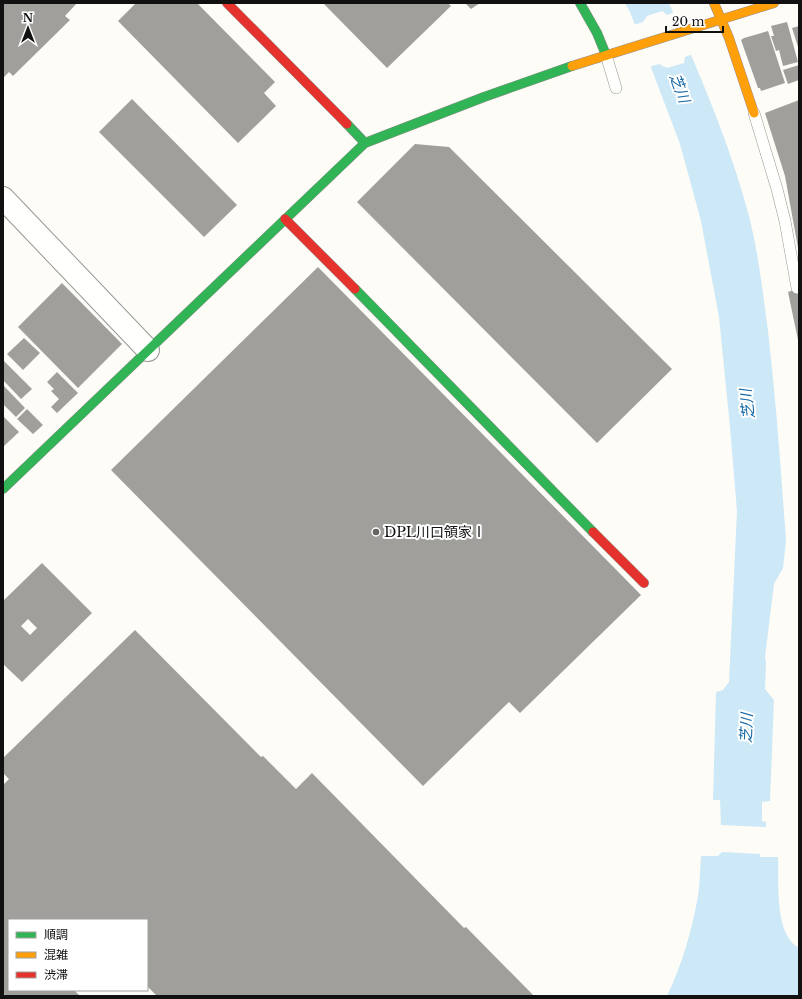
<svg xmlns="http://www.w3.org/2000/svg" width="802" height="999" font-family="'Libre Baskerville','Noto Sans JP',serif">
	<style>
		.water { fill: #cde8f7 }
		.pier { fill: #fdfcf7 }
		.building { fill: #a19f9c; fill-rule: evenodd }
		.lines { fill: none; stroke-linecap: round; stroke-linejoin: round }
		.lane-casing { stroke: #979795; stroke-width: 12 }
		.street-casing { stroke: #979795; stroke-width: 24 }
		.fast-casing { stroke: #8e8d8b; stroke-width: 10 }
		.slow-casing { stroke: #8e8d8b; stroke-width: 10 }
		.jam-casing { stroke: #8e8d8b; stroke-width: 10 }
		.lane { stroke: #fffffe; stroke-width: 11 }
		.street { stroke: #fffffe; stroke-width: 22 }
		.fast { stroke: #30b455; stroke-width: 9 }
		.slow { stroke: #ff9f0a; stroke-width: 9 }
		.jam { stroke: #e5322d; stroke-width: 9 }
		.poi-dot { fill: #646362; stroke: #fff; stroke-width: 1.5 }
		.labels { text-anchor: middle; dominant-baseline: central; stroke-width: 4; stroke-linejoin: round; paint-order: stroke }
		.poi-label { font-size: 14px; fill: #111; stroke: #fff; text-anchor: start }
		.water-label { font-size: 15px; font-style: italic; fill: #1768a6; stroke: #fff }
	</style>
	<rect width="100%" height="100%" fill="#fdfcf7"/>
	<path class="water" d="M625,3H669C699,74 731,145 750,220C759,257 763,294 768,331C776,400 781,471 786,541L783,568L774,584L765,657L766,663L765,689L774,700L770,801L762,802V821L766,822V827L721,825L720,800H713L716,692L723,690L729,682L737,511L730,427L719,317L701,221L680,144L630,12Z
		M722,852L760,854V857H778C779,883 774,935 799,948V996H667C682,965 692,930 698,896C700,883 700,869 701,856H718Z"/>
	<path class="pier" d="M662,11L667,15L675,12L693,54L685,57L684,63L667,68L659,64L649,67L633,25L643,22L647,16Z"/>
	<path class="building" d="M5,3H77L65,16L70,20L13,76L9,72L3,78V5Z
		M136,3H197L275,82L264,93L276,106L238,143L118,21Z
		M323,3H448L451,6L387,68Z
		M465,3H480L471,9Z
		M787,22L798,62L783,66L779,50L776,51L771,36H774L771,26Z
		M799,26V50L792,28Z
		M768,31L785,83L761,91L760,88H758L741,40L744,38Z
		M799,65V80L788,84L783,70Z
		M132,99L237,205L204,237L99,132Z
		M799,100V248H798L785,176L765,113Z
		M415,144L449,147L672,369L597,443L357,202Z
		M318,267L641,595L520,713L509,702L423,786L111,470Z
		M62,283L122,344L78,388L18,327Z
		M799,288V339L798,340L788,292Z
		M24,338L40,353L23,370L7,354Z
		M3,360L32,389L21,399L3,380Z
		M57,372L78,393L57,413L51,407L59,399L51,391L54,389L47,382Z
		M3,385L25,408L16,417L3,404Z
		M27,409L43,425L33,434L17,419Z
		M3,416L19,432L3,447Z
		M42,563L92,613L22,682L3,664V601ZM28,619L37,628L30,635L21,626Z
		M135,630L261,757L263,756L296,789L312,773L464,928L466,927L534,996H157L147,986V920H9V990H74L80,996H6L3,993V785L9,779L3,773V758Z"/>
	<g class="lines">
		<g class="lane-casing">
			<path id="lane" d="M606,55L616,88
				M754,113L777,189L785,221L797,288"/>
		</g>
		<g class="street-casing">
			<path id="street" d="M3,198L148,350"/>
		</g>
		<g class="fast-casing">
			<path id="fast" d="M580,3L597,33L606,55
				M347,124L365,143L484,97L572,66
				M355,289L593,532
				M3,489L365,143"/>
		</g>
		<g class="slow-casing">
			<path id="slow" d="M714,3L729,38L754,113
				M572,66L774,3"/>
		</g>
		<g class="jam-casing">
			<path id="jam" d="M227,3L347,124
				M285,219L355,289
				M593,532L644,583"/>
		</g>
		<use href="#lane" class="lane"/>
		<use href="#street" class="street"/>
		<use href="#fast" class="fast"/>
		<use href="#slow" class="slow"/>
		<use href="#jam" class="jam"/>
	</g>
	<circle class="poi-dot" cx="376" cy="532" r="4"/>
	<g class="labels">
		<g class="poi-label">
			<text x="384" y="532">DPL川口領家Ⅰ</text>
		</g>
		<g class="water-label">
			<text transform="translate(680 88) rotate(69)">芝川</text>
			<text transform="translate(747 404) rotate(-97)">芝川</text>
			<text transform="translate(746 728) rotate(-88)">芝川</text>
		</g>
	</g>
	<rect width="802" height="999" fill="none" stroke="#111111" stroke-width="8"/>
	<rect x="8" y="919" width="140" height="72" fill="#ffffff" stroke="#a0a0a0"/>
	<rect x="16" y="932" width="20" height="6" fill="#30b455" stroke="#a0a0a0"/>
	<text x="44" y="939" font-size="12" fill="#111111">順調</text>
	<rect x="16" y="952" width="20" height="6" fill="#ff9f0a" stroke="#a0a0a0"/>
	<text x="44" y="959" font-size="12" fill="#111111">混雑</text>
	<rect x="16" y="972" width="20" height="6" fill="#e5322d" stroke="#a0a0a0"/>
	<text x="44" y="979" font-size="12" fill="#111111">渋滞</text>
	<g transform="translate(28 28)" stroke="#ffffff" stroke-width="3" paint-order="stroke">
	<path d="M0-3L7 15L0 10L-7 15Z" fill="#111111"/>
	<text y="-6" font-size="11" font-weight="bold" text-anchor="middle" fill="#111111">N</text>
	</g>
	<path d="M666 26v6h57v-6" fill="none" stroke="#111111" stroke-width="2"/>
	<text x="672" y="26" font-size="12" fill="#111111" stroke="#ffffff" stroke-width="3" paint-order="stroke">20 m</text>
</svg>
